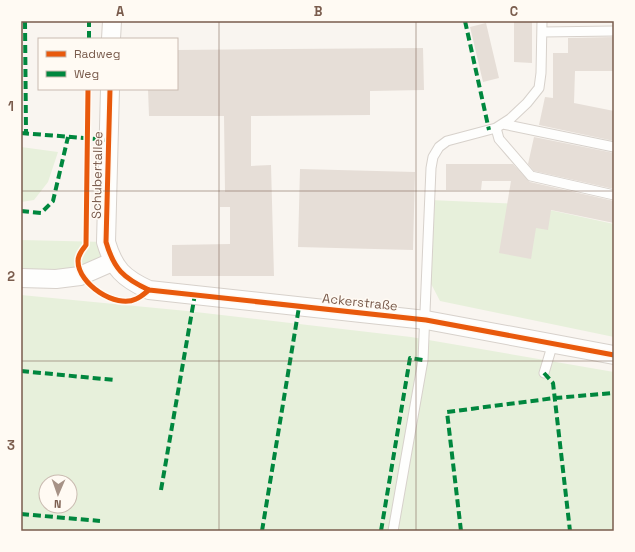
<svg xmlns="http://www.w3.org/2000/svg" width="635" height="552" font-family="'Space Grotesk',sans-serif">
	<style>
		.green { fill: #e7f0db; fill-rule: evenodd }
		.building { fill: #e6ded7 }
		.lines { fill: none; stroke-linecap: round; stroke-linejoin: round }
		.service-casing { stroke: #d7d1cb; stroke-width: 11 }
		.minor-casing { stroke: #d7d1cb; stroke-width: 20 }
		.service { stroke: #fefefd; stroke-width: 9 }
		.minor { stroke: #fefefd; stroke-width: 18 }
		.quiet { stroke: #00873e; stroke-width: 4; stroke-dasharray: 8 4; stroke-linecap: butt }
		.cycleway-casing { stroke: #fffaf3; stroke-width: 8 }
		.cycleway { stroke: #e8590c; stroke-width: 5 }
		.grid { fill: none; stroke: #7a5c4d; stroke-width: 1; stroke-opacity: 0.55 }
		.labels { text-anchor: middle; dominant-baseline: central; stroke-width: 3; stroke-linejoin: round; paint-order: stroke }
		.street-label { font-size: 13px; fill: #7a5c4d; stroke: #fffaf3 }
		.neatline { fill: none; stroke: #7a5c4d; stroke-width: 1.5 }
		.grid-label { font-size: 13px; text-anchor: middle; font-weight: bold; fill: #7a5c4d }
	</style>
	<rect width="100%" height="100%" fill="#f9f5f0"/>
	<path class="green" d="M21,147L58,152L48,182L34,200L21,202Z
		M430,200L522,204L614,224V337L440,301L427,276Z
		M21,240L106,242L112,261L80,275L21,277Z
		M21,295L187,311L411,337L614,372V531H21ZM46,482H70V506H46Z"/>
	<path class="building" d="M514,21H532V63L514,62Z
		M486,23L499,78L483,82L470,27Z
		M614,37V71H575L574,103L614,111V141L539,125L545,97L553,98V53H568V38Z
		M423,48L424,90L370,91V115L251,116V166L271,165L274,276H172V245L230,244V207H220V192H225L224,116H149L148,89H177V50Z
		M534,137L614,153V189L534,171L528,164Z
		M446,164H513L530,182L614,201V223L551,210L548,230L536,228L531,259L499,253L511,181H482L481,190H446Z
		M300,169L415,172L413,250L298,247Z"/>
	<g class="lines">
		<g class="service-casing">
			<path id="service" d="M542,32L614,31
				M503,124L614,147
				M496,128L499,139L531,176L614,195
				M544,373L553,343
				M393,531L423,360L431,168L433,157L439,147L447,141L496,128L510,119L527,103L539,88L541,73L542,21"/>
		</g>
		<g class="minor-casing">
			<path id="minor" d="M111,39L112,21
				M110,89L106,242C114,269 123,278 149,290L426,320L614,355
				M21,278L56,279L80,276L112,262"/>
		</g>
		<use href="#service" class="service"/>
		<use href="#minor" class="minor"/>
		<path class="quiet" d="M25,21L26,133
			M465,21L489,130
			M89,39V21
			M21,133L109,140
			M21,211L41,213L53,201L68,137
			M21,371L114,380
			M544,373L553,383L570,531
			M161,490L195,294
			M21,514L100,521
			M262,531L299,307
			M381,531L410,358L423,360
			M461,531L447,412L555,398L614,393"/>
		<g class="cycleway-casing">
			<path id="cycleway" d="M88,89L86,245C82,250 78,255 78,261C78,284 116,309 136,299C141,297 145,293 149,290
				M110,89L106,242C114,269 123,278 149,290L426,320L614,355"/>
		</g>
		<use href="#cycleway" class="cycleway"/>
	</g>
	<path class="grid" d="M219,21V531M416,21V531M21,191H614M21,361H614"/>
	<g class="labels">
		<g class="street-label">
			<text transform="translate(97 175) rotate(-89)">Schubertallee</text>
			<text transform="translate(360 302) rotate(6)">Ackerstraße</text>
		</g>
	</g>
	<rect width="635" height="552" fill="none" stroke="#fffaf3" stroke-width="44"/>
	<rect x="38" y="38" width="140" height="52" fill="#fffaf3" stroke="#cabbb1"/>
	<rect x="46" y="51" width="20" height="6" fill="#e8590c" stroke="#cabbb1"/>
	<text x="74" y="58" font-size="12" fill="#7a5c4d">Radweg</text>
	<rect x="46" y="71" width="20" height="6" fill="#00873e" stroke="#cabbb1"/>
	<text x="74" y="78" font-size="12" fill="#7a5c4d">Weg</text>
	<g transform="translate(58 494) rotate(182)"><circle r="19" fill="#fffaf3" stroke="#cabbb1"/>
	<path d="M0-3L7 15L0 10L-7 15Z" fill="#a69286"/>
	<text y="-6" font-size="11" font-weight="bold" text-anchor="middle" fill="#7a5c4d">N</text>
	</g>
	<rect x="22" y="22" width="591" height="508" class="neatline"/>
	<g class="grid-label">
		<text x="120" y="16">A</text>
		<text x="318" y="16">B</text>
		<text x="514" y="16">C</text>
		<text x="11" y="111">1</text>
		<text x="11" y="281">2</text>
		<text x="11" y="450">3</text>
	</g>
</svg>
